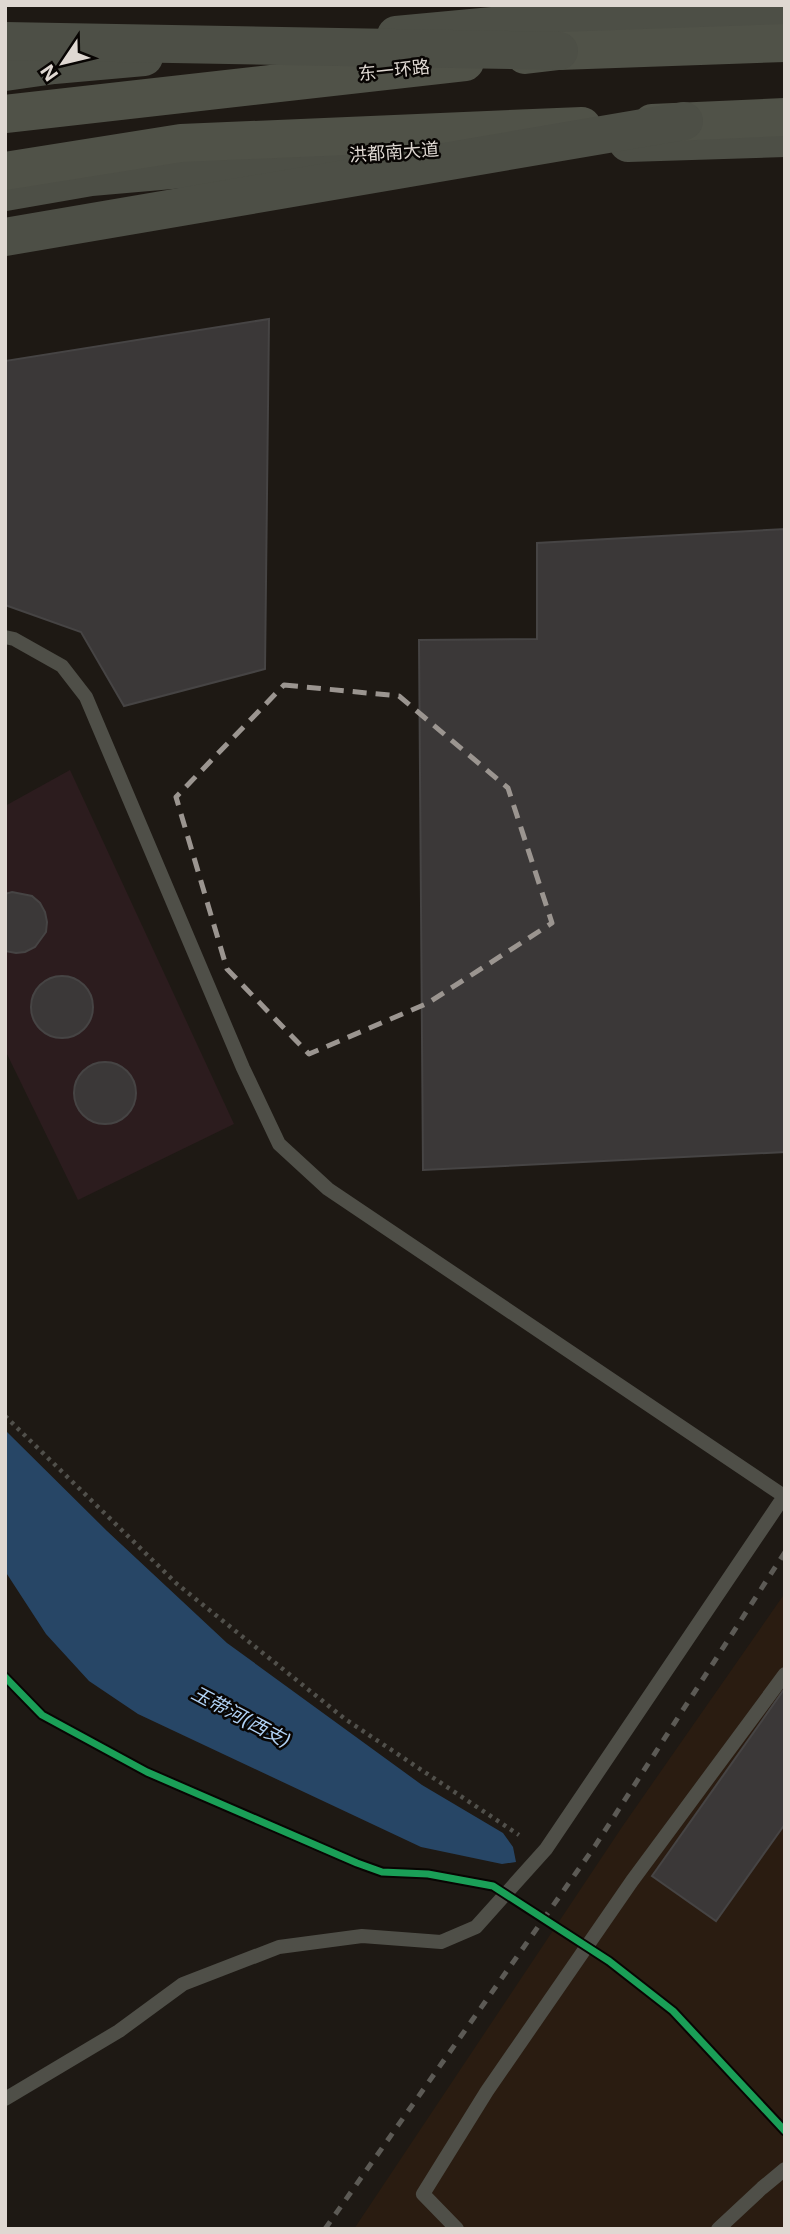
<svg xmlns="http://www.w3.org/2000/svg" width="790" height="2234" font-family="Inter,'Noto Sans SC',sans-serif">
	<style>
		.built { fill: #2a1c11 }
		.industrial { fill: #2c1c1e }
		.water { fill: #274666 }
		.building { fill: #3b3838; stroke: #464444; stroke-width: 2 }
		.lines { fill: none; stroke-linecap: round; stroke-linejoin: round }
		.path { stroke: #51504b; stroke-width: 4.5; stroke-dasharray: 3.5 5; stroke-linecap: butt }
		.service { stroke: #4f4f48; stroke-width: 14 }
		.primary { stroke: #4d4f46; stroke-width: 38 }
		.trunk { stroke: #505248; stroke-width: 38 }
		.rail { stroke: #5c5a55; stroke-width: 5; stroke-dasharray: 9 9; stroke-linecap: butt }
		.primary-bridge { stroke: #4d4f46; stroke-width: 38 }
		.cycleway-casing { stroke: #080503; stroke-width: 11 }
		.cycleway { stroke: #1a9f57; stroke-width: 7 }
		.marked { fill: none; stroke: #9b9590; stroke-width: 5; stroke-dasharray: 14 9; stroke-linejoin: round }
		.labels { text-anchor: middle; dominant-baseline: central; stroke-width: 5; stroke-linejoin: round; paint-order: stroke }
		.street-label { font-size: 18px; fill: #dfd8d2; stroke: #080503 }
		.water-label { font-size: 19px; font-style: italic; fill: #b0d1f4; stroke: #080503 }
	</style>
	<rect width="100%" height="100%" fill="#1e1914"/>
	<path class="built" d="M785,1593V2229H354L622,1827Z"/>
	<path class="industrial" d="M70,770L234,1124L78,1200L5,1050V806Z"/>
	<path class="water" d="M5,1430L107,1531L227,1643L422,1785L503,1833L513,1847L516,1862L502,1864L421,1847L138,1714L89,1681L46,1634L5,1571Z"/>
	<path class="building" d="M269,319L265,669L124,706L81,632L5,605V361Z
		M785,529V1152L423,1170L419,640L537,639V543Z
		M12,892L32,896L40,903L45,912L47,922L46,932L35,947L25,952L16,953L5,951V894Z
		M31 1007a31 31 0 1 1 62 0a31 31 0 1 1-62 0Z
		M74 1093a31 31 0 1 1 62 0a31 31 0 1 1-62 0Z
		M785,1688V1824L716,1921L652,1876Z"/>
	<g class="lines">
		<path class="path" d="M5,1416L177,1584L345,1719L519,1835"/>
		<path class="service" d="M5,637L14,639L62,666L86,697L243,1068L279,1144L328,1189L784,1496
			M5,2099L119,2031L183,1984L279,1947L362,1936L441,1942L476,1927L546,1849L785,1495
			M457,2229L423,2194L487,2091L632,1881L785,1674
			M718,2229L762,2188L785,2169"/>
		<path class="primary" d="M396,35L524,23L785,12
			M5,72L54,65L144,57
			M628,143L785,138
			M5,192L91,177L379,152"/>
		<path class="trunk" d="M525,55L559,51L785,43
			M5,114L465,62
			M652,123L785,117
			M5,171L181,143L582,126"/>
		<path class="rail" d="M325,2229L595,1846L785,1552"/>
		<path class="primary-bridge" d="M5,41L559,51
			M5,237L684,121"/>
		<g class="cycleway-casing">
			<path id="cycleway" d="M5,1677L42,1715L147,1772L357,1863L382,1872L428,1874L493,1886L609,1961L673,2011L785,2131"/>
		</g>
		<use href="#cycleway" class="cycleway"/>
	</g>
	<path class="marked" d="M284,685L399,696L508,788L552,923L428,1003L309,1054L227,969L176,797Z"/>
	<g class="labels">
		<g class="street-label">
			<text transform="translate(394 70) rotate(-6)">东一环路</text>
			<text transform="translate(394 152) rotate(-4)">洪都南大道</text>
		</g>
		<g class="water-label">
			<text transform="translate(241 1717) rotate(28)">玉带河(西支)</text>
		</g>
	</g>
	<rect width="790" height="2234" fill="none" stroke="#dfd8d2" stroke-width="14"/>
	<g transform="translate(63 63) rotate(235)" stroke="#080503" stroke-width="5" paint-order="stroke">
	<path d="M0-5L12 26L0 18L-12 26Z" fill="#dfd8d2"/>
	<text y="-10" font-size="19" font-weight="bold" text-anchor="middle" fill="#dfd8d2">N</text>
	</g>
</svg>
